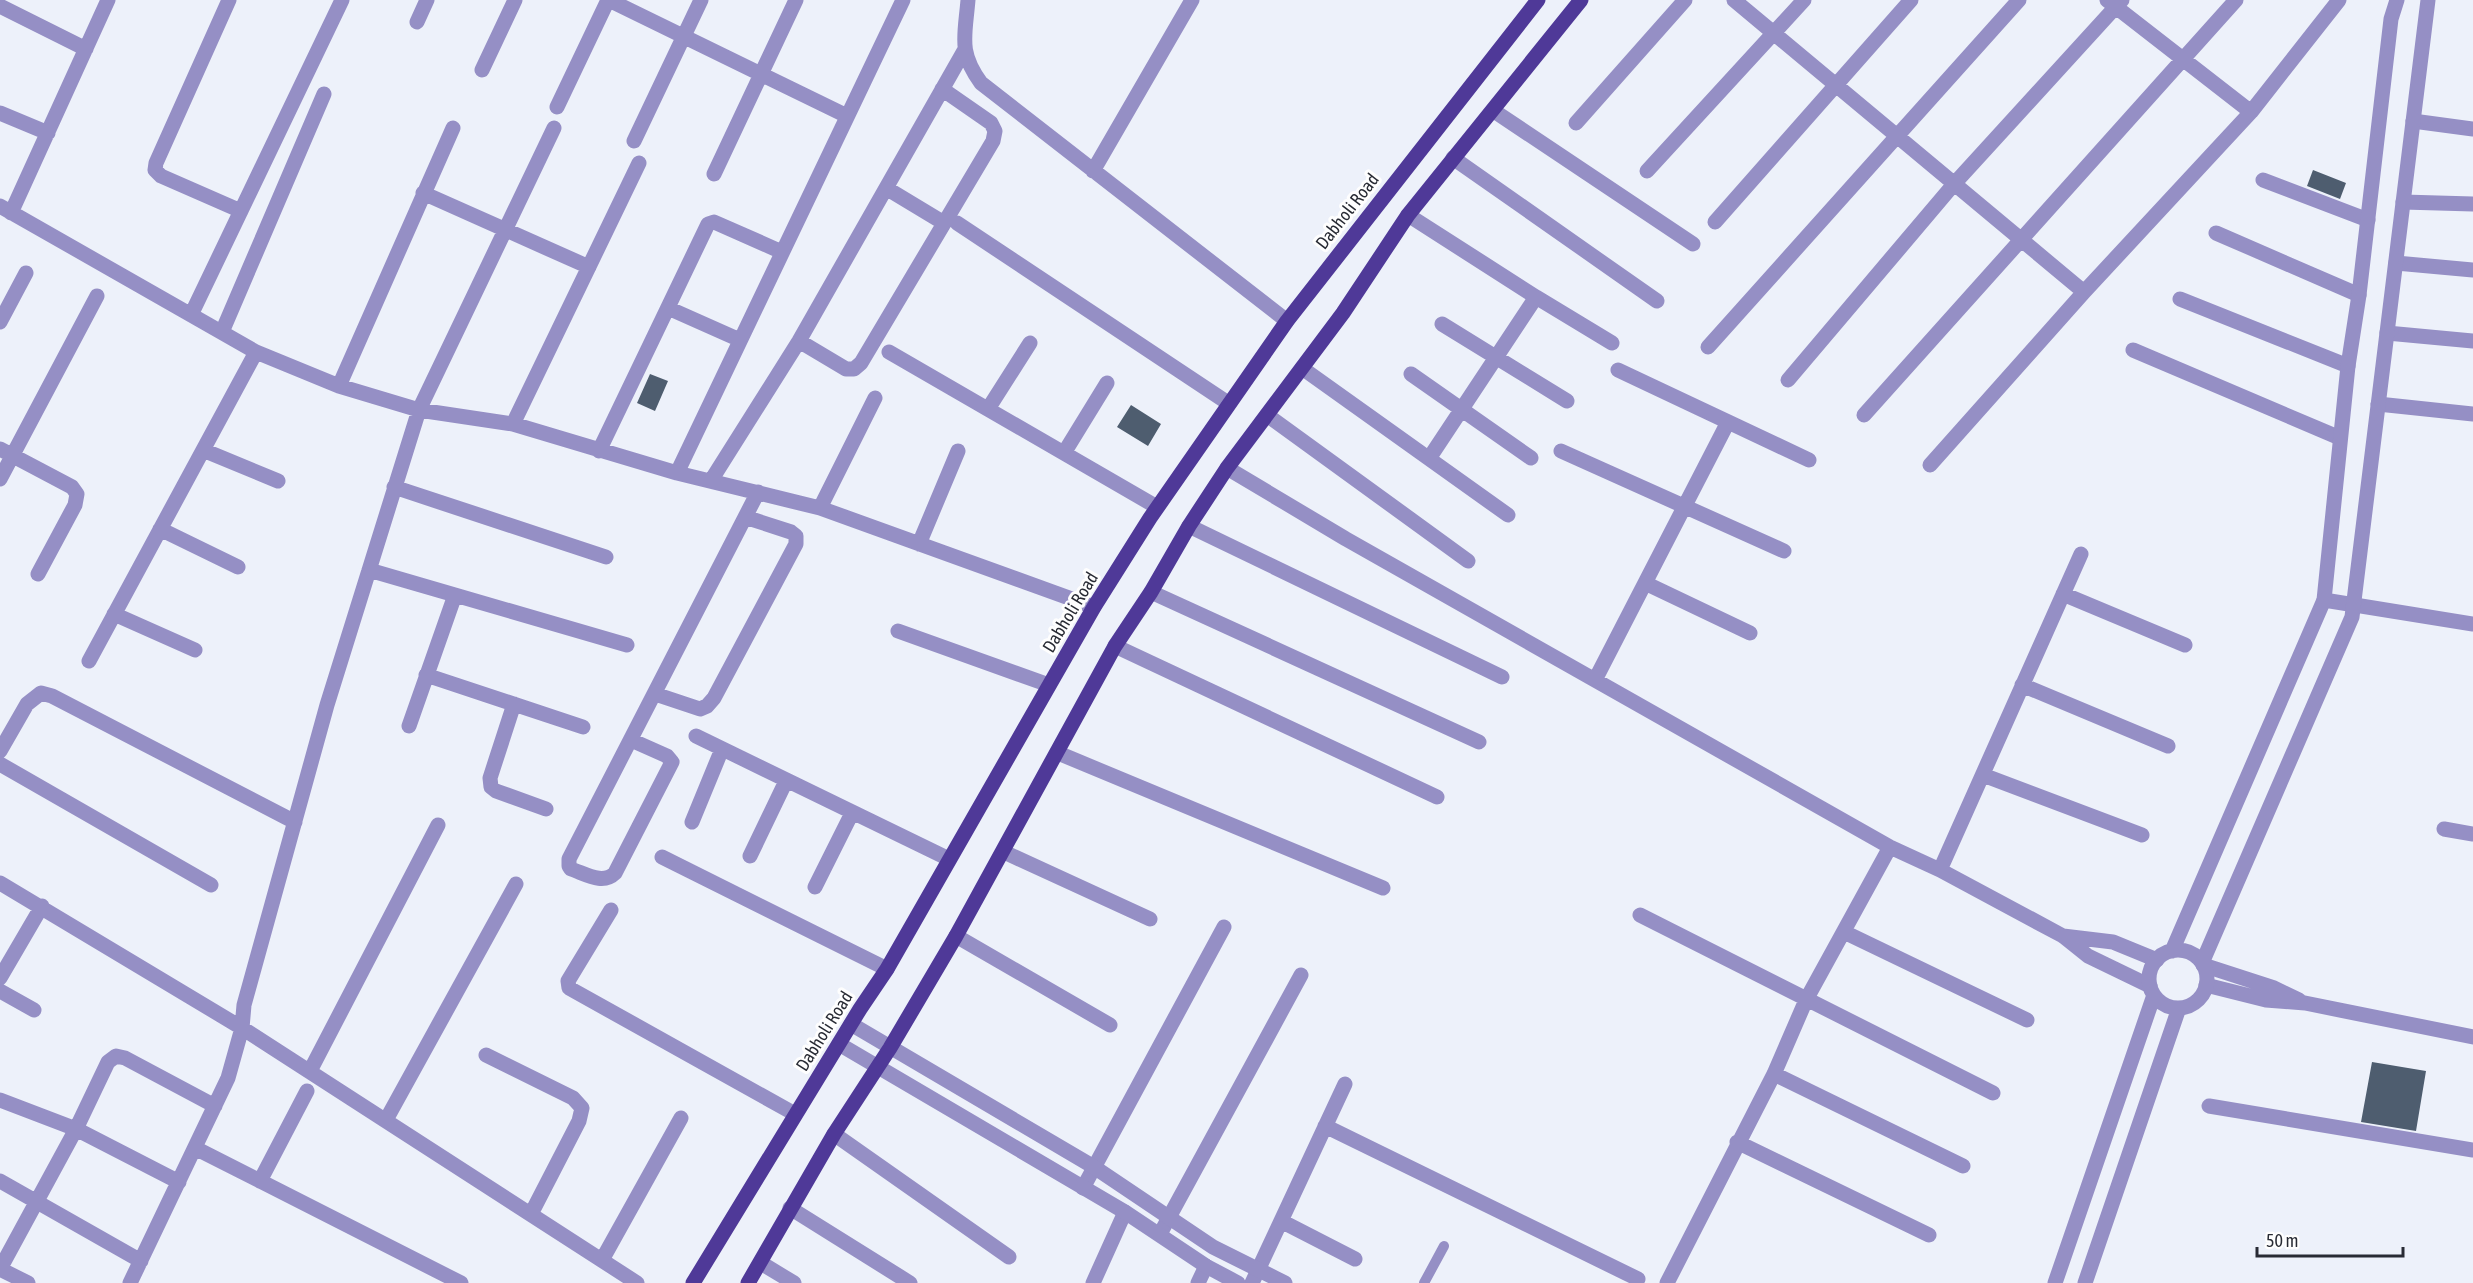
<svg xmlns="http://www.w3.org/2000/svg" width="2473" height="1283" font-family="'Asap Condensed',sans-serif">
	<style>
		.building { fill: #4e5d6f }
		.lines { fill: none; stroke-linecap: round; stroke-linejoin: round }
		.service { stroke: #958fc5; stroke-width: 10 }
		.minor { stroke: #958fc5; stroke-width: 15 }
		.tertiary { stroke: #958fc5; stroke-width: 15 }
		.primary { stroke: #4f3998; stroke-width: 15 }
		.labels { text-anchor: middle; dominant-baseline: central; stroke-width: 6; stroke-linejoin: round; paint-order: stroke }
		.street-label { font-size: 18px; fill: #282b34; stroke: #fefefe }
	</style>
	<rect width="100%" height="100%" fill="#edf1fa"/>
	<path class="building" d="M2313,170L2346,183L2340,199L2307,186Z
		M650,374L668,381L655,411L637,403Z
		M1131,405L1161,424L1148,446L1117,427Z
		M2372,1062L2426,1071L2416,1131L2361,1122Z"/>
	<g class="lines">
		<path class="service" d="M1424,1283L1444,1246"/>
		<path class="minor" d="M229,0L156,163L155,170L161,176L241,211
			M609,0L847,116
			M968,0C965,36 958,52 981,83L1287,321
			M1734,0L2084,292
			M2107,0L2251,112
			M0,6L86,49
			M417,22L427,0
			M482,70L515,0
			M557,107L608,0
			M1494,111L1693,244
			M0,113L48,133
			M2413,121L2473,129
			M1576,123L1685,0
			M634,141L701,0
			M1453,158L1657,301
			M1093,171L1192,0
			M1647,171L1804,0
			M714,174L796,0
			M2263,180L2368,220
			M886,188L944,223
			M423,193L589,267
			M2403,202L2473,204
			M0,206L256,352L339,386L419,410L554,128
			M11,213L108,0
			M1408,215L1536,297L1612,343
			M1715,222L1911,0
			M957,223L1228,403
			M2216,233L2359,295
			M2396,263L2473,270
			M2180,299L2348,366
			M668,308L740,340
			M191,315L342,0
			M0,322L26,273
			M1442,324L1567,401
			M222,332L324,94
			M2387,333L2473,341
			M799,341L846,369H854L861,363L993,141L995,131L991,123L942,89
			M1708,347L2019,0
			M2133,350L2340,438
			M889,352L1157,507
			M1302,368L1508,515
			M1618,370L1809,460
			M1411,374L1531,458
			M1788,380L1954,184L2122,0
			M339,386L453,128
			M2378,404L2473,414
			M988,409L1030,343
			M1267,415L1468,561
			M1864,415L2236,0
			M513,424L639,163
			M0,449L72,487L77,494L75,505L38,574
			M203,450L278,481
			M599,451L708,224L714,222L782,252
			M1561,451L1784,551
			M1064,453L1107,383
			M1430,457L1536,297
			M1930,465L2084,292L2251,112L2339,0
			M1227,468L1346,539L1890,847L1940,870L2063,936L2088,956L2150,986
			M677,473L903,0
			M0,479L97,296
			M712,479L799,341L964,51
			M394,487L606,557
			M820,508L875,398
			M1189,526L1502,677
			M160,529L238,567
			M919,544L958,451
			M369,570L627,645
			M1645,583L1750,633
			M1151,592L1479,742
			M2063,594L2185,645
			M2324,600L2473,624
			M114,614L195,650
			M898,631L1049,685
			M1115,646L1437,797
			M89,661L256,352
			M426,675L583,727
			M1595,680L1728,422
			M2022,685L2168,746
			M655,694L700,709L707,706L714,698L796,544V536L791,532L745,517
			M514,704L490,778L491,787L496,791L546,809
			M409,726L455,595
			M696,736L949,859
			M631,740L667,756L672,762L615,873C603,885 586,874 571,869L569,866V859L758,492
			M0,751L27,704L41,693L52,696L295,822
			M1058,753L1383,888
			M0,764L211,885
			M1983,775L2142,835
			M692,822L722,749
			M2444,829L2473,834
			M1004,852L1150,919
			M750,856L786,781
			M662,857L887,969
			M1940,870L2081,554
			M0,883L242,1028L637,1283
			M815,887L852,813
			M611,910L568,981L569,988L795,1114
			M1640,915L1993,1093
			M1844,932L2027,1020
			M956,936L1110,1025
			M2063,936L2113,942L2157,960
			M2203,965L2274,988L2299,1000
			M0,978L42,906
			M2206,985L2266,1000L2305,1003L2473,1037
			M0,991L34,1010
			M486,1055L573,1098L582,1108L579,1121L531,1214
			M310,1071L438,825
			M1774,1074L1963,1166
			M0,1100L76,1129L179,1182
			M2209,1106L2473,1150
			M386,1120L516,884
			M1325,1126L1638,1279
			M834,1134L1009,1257
			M1737,1142L1929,1235
			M195,1148L461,1283
			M0,1181L141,1261
			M260,1181L307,1091
			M1083,1188L1224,927
			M790,1208L910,1283
			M1281,1221L1355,1259
			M1160,1234L1301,975
			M602,1260L681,1118
			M761,1263L794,1283
			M0,1269L76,1129L108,1062L116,1056L125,1058L215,1106
			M0,1269L28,1283
			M130,1283L228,1078L242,1028L244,1005L327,705L419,410L513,424L677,473L820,508L1094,607
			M1093,1283L1125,1212
			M1198,1283L1206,1266
			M1252,1283L1345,1084
			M1667,1283L1774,1074L1806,1000L1890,847"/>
		<path class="tertiary" d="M2149 979a29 29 0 1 1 58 0a29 29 0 1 1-58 0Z
			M2172,951L2324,600L2348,366L2359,295L2391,19L2397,0
			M2202,963L2352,617L2428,0
			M851,1024L1094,1167L1213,1247L1285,1283
			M839,1044L1125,1212L1206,1266L1238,1283
			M2055,1283L2154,995
			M2085,1283L2179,1008"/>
		<path class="primary" d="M693,1283L860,1009L887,969L1094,607L1150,518L1287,321L1538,0
			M748,1283L834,1134L890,1048L956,936L1115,646L1151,592L1189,526L1227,468L1343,313L1408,215L1581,0"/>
	</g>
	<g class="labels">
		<g class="street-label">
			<text transform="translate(1347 211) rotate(-52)">Dabholi Road</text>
			<text transform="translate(1070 612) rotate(-59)">Dabholi Road</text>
			<text transform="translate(824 1031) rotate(-58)">Dabholi Road</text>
		</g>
	</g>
	<path d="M2257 1247v9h146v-9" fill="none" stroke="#282b34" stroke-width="3"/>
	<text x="2266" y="1247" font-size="18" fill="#282b34" stroke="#fefefe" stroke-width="4.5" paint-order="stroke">50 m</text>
</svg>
